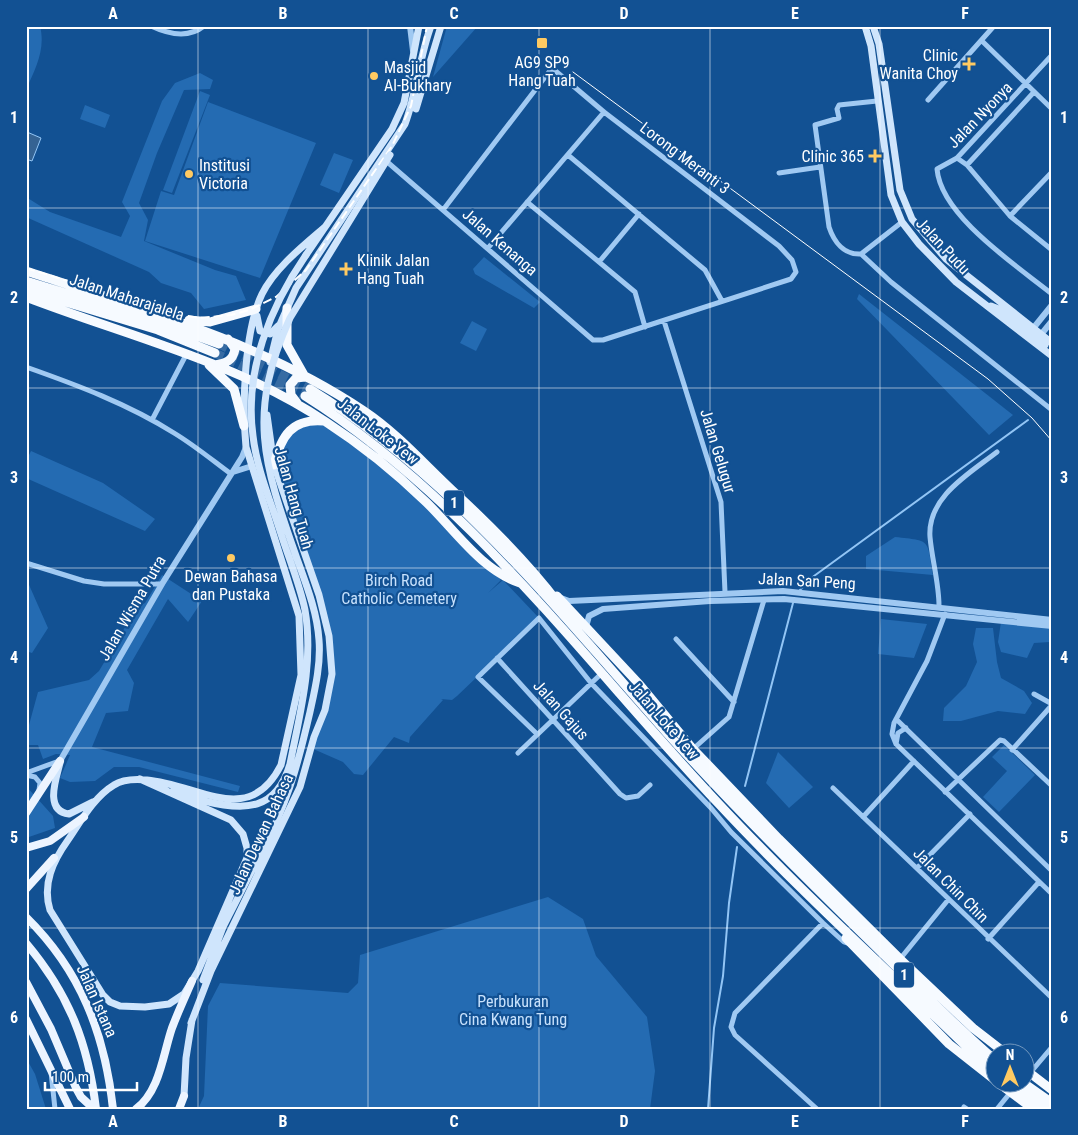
<svg xmlns="http://www.w3.org/2000/svg" width="1078" height="1135" font-family="'Roboto Condensed',sans-serif">
	<style>
		.green { fill: #246bb2 }
		.water { fill: #356393; stroke: #92c5f5 }
		.lines { fill: none; stroke-linecap: round; stroke-linejoin: round }
		.stream { stroke: #92c5f5; stroke-width: 2 }
		.trunk-tunnel { stroke: #366ba3; stroke-width: 9; stroke-dasharray: 9 4.5; stroke-linecap: butt }
		.minor { stroke: #a0c9f2; stroke-width: 5 }
		.tertiary { stroke: #a0c9f2; stroke-width: 6 }
		.secondary { stroke: #cfe5fc; stroke-width: 7 }
		.primary { stroke: #ecf4ff; stroke-width: 8 }
		.trunk { stroke: #f6faff; stroke-width: 9 }
		.tram { stroke: #fff; stroke-width: 1 }
		.rail { stroke: #fff; stroke-width: 2; stroke-dasharray: 9 4; stroke-linecap: butt }
		.secondary-bridge { stroke: #cfe5fc; stroke-width: 7 }
		.grid { fill: none; stroke: #fff; stroke-width: 1; stroke-opacity: 0.55 }
		.poi-dot { fill: #ffca62; stroke: #125193; stroke-width: 2 }
		.labels { text-anchor: middle; dominant-baseline: central; stroke-width: 4.5; stroke-linejoin: round; paint-order: stroke }
		.shield { fill: #125193; stroke: #b8cbdf; stroke-width: 1 }
		.shield-label { font-size: 15px; font-weight: bold; fill: #fff }
		.poi-label { font-size: 16px; fill: #fff; stroke: #125193; text-anchor: start }
		.street-label { font-size: 16px; fill: #fff; stroke: #125193 }
		.park-label { font-size: 16px; fill: #c8e2fd; stroke: #125193 }
		.neatline { fill: none; stroke: #fff; stroke-width: 2 }
		.grid-label { font-size: 16px; text-anchor: middle; font-weight: bold; fill: #fff }
	</style>
	<rect width="100%" height="100%" fill="#125193"/>
	<path class="green" d="M26,26H40C46,50 35,69 26,90Z
		M447,26L477,27L433,77Z
		M200,73L213,80L210,89L184,90L157,153L139,203L148,220L144,241L215,270L236,276L246,300L204,309L191,293L161,283L149,272L26,217V197L50,212L121,237L130,216L122,202L162,101L175,83Z
		M200,91L210,95L172,193L163,190Z
		M208,102L316,143L260,278L145,241L161,191L174,195Z
		M85,105L110,115L105,128L80,119Z
		M334,153L353,160L339,193L320,185Z
		M484,257L540,302L534,308L475,274L473,269Z
		M859,294L1013,415L989,435L857,299Z
		M472,321L487,329L476,351L460,343Z
		M325,421C390,469 444,521 501,580L488,593L503,580L539,618L457,696L452,700L441,699L443,700L410,737L409,743L394,737L363,775L354,774L343,762L311,748L332,674L329,636L279,480L277,462L290,431Z
		M31,451L103,483L155,519L145,531L26,478V461Z
		M895,537C932,541 927,539 933,575L866,569V556Z
		M162,575L202,601L188,622L168,599L127,670L134,683L128,711L106,713L92,747L240,786L238,792L139,767H114L95,781L70,782L60,778L70,755L56,754L43,759L38,745H26V736L38,692L89,680L99,671L137,607L145,603Z
		M26,578L48,628L32,653L26,651Z
		M881,619L927,624L914,658L878,654Z
		M1001,622L1052,628L1050,642L1034,643L1027,658L1001,652L998,642Z
		M976,628H993L997,662L1001,678L1024,691L1032,703L1025,714L998,711L961,721H943L944,708L966,686L977,662L973,644Z
		M1004,745L1035,775L999,812L983,797L1007,771L992,757Z
		M778,752L813,787L789,808L766,783Z
		M26,786L53,816L55,828L26,838Z
		M548,897L583,919L596,956L647,1017L655,1071L650,1109H198L204,1096L208,1006L220,983L348,993L358,983L360,955Z
		M26,1058L35,1074L46,1109H26Z"/>
	<path class="water" d="M27,132L41,138L32,161L26,159Z"/>
	<g class="lines">
		<path class="stream" d="M800,590L814,576L1028,420
			M745,786L793,603
			M708,1109L714,1028L723,976L729,903L737,847"/>
		<path class="trunk-tunnel" d="M219,344L310,389
			M215,353L305,396"/>
		<path class="minor" d="M151,26C168,34 188,39 204,26
			M982,41L1052,109
			M1052,55L957,158L937,169C941,216 1016,265 1052,294
			M928,100L994,26
			M877,101L839,105L837,109L839,118L815,125L829,227C834,242 844,255 861,254L902,222
			M568,155L705,270L722,301
			M957,158L967,165L1010,216L1052,250
			M385,160L593,340H603L791,279L796,272L792,260L779,246L604,112L552,68L443,210
			M967,165L1034,92
			M779,173L820,167
			M527,202L635,292L645,327
			M1010,216L1052,172
			M488,248L604,112
			M861,254L891,282L1052,410
			M599,262L639,214
			M664,321L721,502L725,592
			M26,367C77,385 128,404 174,433C194,445 212,460 231,474
			M152,420L187,353
			M26,563L84,581L104,584H162
			M939,606C939,583 932,560 930,537C927,497 970,473 997,452
			M945,614L927,661L894,723L892,734L896,744L1052,894
			M676,639L734,702
			M497,658L620,794L626,798L638,796L650,785
			M1034,694L1052,704
			M896,719L1052,871
			M537,734L478,677L539,618L591,683L711,808L731,832L823,923L844,942L850,944
			M896,744L898,733L906,728
			M693,749L729,717L764,600
			M1012,750L1052,705
			M518,753L602,673
			M26,773L59,761
			M26,775L35,777L40,783L39,790
			M833,788L1052,998
			M945,792L1000,740L1004,741L1052,786
			M863,817L914,761
			M917,868L970,814
			M988,939L1039,882
			M900,959L948,900
			M51,1072L55,1109
			M1030,1073L1052,1047
			M964,1107L967,1109
			M817,1109L735,1035L731,1027L735,1013L823,923
			M997,1109L1010,1093"/>
		<path class="tertiary" d="M410,26L413,51
			M1031,331L1052,305
			M1039,337L1052,321
			M233,472L252,466
			M561,598L569,601L783,591L1052,620
			M586,627L589,616L603,609L710,601L784,599L1052,626
			M60,761L162,584L242,457L246,447"/>
		<path class="secondary" d="M865,26L871,46L891,195L902,222L919,244L956,282L1052,356
			M873,26L879,44L900,190L912,219L946,259L1052,343
			M416,109L441,26
			M306,255L392,129L404,103L419,26
			M991,306L1001,310L1045,345
			M257,316L260,331L270,334L278,326
			M270,362L278,329L296,288L405,124C417,92 419,58 431,26
			M60,763C56,779 44,811 69,814L93,802
			M140,779L231,820L243,834L247,848V858L198,971L184,994L169,1004L145,1007L120,1006L110,1002L103,995L50,910C42,884 53,861 68,840C81,821 94,797 114,785C123,779 136,779 147,780C200,785 249,828 281,765L301,675L299,616L246,447C242,407 244,331 262,294C275,268 303,246 325,227
			M174,788L204,801
			M203,980L223,927L272,831
			M191,1023L211,971L300,787L314,737L325,710L332,674L329,636L319,595L274,465L267,415
			M184,1096L186,1058L192,1020"/>
		<path class="primary" d="M26,813L60,761
			M26,848L50,841L84,817
			M26,889L54,858
			M26,917C81,971 105,1034 113,1109
			M26,943C69,994 88,1043 96,1109
			M26,982L51,1029L76,1088L81,1097L94,1109
			M26,1019L70,1109
			M136,1109C160,1091 163,1054 172,1028C178,1012 185,997 192,981
			M179,1109L184,1096"/>
		<path class="trunk" d="M26,271C142,309 261,342 364,411C397,433 424,464 453,491C491,526 528,563 559,604
			M26,281L156,321L219,344
			M26,290L158,330L215,353
			M26,297C127,336 235,361 326,422C363,446 395,472 426,502C455,530 481,570 520,583
			M287,308V345L304,375
			M189,320L210,322L256,309
			M209,365L234,389L244,426
			M215,365C226,363 233,361 235,349L228,339
			M310,389C450,475 559,611 667,733C732,805 800,873 870,941C911,981 952,1023 996,1061
			M305,396C470,500 586,663 718,803C798,889 885,968 969,1049L996,1071
			M297,403L291,395L290,385L296,378L305,377
			M274,465C281,436 292,418 324,421
			M557,596L640,685L693,749L779,839L900,959L973,1028L1004,1052
			M846,938L949,1044L996,1081
			M1026,1070L1052,1090
			M997,1082L1033,1109
			M1009,1082L1046,1109
			M1022,1082L1052,1103"/>
		<path class="tram" d="M573,72L988,379L1032,418L1052,441"/>
		<path class="rail" d="M26,268L170,313L199,318L231,315L249,310L276,297L306,270L392,146L411,106L427,26"/>
		<path class="secondary-bridge" d="M204,801C245,811 276,811 290,764C300,713 314,662 305,610C300,585 289,559 281,534C271,502 257,470 253,436C244,371 270,307 306,255
			M272,831C291,791 300,755 310,712C315,689 321,664 319,640C317,611 306,584 296,556C263,462 247,413 290,318L390,155"/>
	</g>
	<path class="grid" d="M198,26V1109M368,26V1109M539,26V1109M710,26V1109M880,26V1109M26,208H1052M26,388H1052M26,568H1052M26,748H1052M26,928H1052"/>
	<g class="poi-dot">
		<rect x="536" y="37" width="12" height="12" rx="2.5"/>
		<path d="M966.5 56.5h5v5h5v5h-5v5h-5v-5h-5v-5h5z"/>
		<circle cx="374" cy="76" r="5"/>
		<path d="M872.5 148.5h5v5h5v5h-5v5h-5v-5h-5v-5h5z"/>
		<circle cx="189" cy="174" r="5"/>
		<path d="M343.5 261.5h5v5h5v5h-5v5h-5v-5h-5v-5h5z"/>
		<circle cx="231" cy="558" r="5"/>
	</g>
	<g class="labels">
		<g class="shield">
			<rect x="444" y="490.5" width="20" height="25" rx="4"/>
			<rect x="894" y="962.5" width="20" height="25" rx="4"/>
		</g>
		<g class="shield-label">
			<text x="454" y="503">1</text>
			<text x="904" y="975">1</text>
		</g>
		<g class="poi-label">
			<text x="958" y="55" text-anchor="end">Clinic<tspan x="958" dy="18">Wanita Choy</tspan></text>
			<text x="542" y="62" text-anchor="middle">AG9 SP9<tspan x="542" dy="18">Hang Tuah</tspan></text>
			<text x="384" y="67">Masjid<tspan x="384" dy="18">Al-Bukhary</tspan></text>
			<text x="864" y="156" text-anchor="end">Clinic 365</text>
			<text x="199" y="165">Institusi<tspan x="199" dy="18">Victoria</tspan></text>
			<text x="357" y="260">Klinik Jalan<tspan x="357" dy="18">Hang Tuah</tspan></text>
			<text x="231" y="576" text-anchor="middle">Dewan Bahasa<tspan x="231" dy="18">dan Pustaka</tspan></text>
		</g>
		<g class="street-label">
			<text transform="translate(980 115) rotate(-46)">Jalan Nyonya</text>
			<text transform="translate(685 158) rotate(37)">Lorong Meranti 3</text>
			<text transform="translate(500 242) rotate(41)">Jalan Kenanga</text>
			<text transform="translate(943 246) rotate(47)">Jalan Pudu</text>
			<text transform="translate(127 297) rotate(18)">Jalan Maharajalela</text>
			<text transform="translate(378 431) rotate(38)">Jalan Loke Yew</text>
			<text transform="translate(718 451) rotate(73)">Jalan Gelugur</text>
			<text transform="translate(294 498) rotate(74)">Jalan Hang Tuah</text>
			<text transform="translate(807 581) rotate(3)">Jalan San Peng</text>
			<text transform="translate(132 608) rotate(-60)">Jalan Wisma Putra</text>
			<text transform="translate(561 710) rotate(48)">Jalan Gajus</text>
			<text transform="translate(664 720) rotate(49)">Jalan Loke Yew</text>
			<text transform="translate(261 834) rotate(-65)">Jalan Dewan Bahasa</text>
			<text transform="translate(951 885) rotate(45)">Jalan Chin Chin</text>
			<text transform="translate(97 1001) rotate(66)">Jalan Istana</text>
		</g>
		<g class="park-label">
			<text x="399" y="580">Birch Road<tspan x="399" dy="18">Catholic Cemetery</tspan></text>
			<text x="513" y="1001">Perbukuran<tspan x="513" dy="18">Cina Kwang Tung</tspan></text>
		</g>
	</g>
	<rect width="1078" height="1135" fill="none" stroke="#125193" stroke-width="55"/>
	<g transform="translate(1010 1068)"><circle r="24" fill="#125193" stroke="#7197be"/>
	<path d="M0-4L9 19L0 12L-9 19Z" fill="#ffca62"/>
	<text y="-8" font-size="14" font-weight="bold" text-anchor="middle" fill="#ffffff">N</text>
	</g>
	<path d="M45 1082v8h92v-8" fill="none" stroke="#ffffff" stroke-width="2.5"/>
	<text x="52" y="1082" font-size="15" fill="#ffffff" stroke="#125193" stroke-width="4" paint-order="stroke">100 m</text>
	<rect x="28" y="28" width="1022" height="1080" class="neatline"/>
	<g class="grid-label">
		<text x="113" y="19">A</text>
		<text x="283" y="19">B</text>
		<text x="454" y="19">C</text>
		<text x="624" y="19">D</text>
		<text x="795" y="19">E</text>
		<text x="965" y="19">F</text>
		<text x="14" y="123">1</text>
		<text x="1064" y="123">1</text>
		<text x="14" y="303">2</text>
		<text x="1064" y="303">2</text>
		<text x="14" y="483">3</text>
		<text x="1064" y="483">3</text>
		<text x="14" y="663">4</text>
		<text x="1064" y="663">4</text>
		<text x="14" y="843">5</text>
		<text x="1064" y="843">5</text>
		<text x="14" y="1023">6</text>
		<text x="1064" y="1023">6</text>
		<text x="113" y="1127">A</text>
		<text x="283" y="1127">B</text>
		<text x="454" y="1127">C</text>
		<text x="624" y="1127">D</text>
		<text x="795" y="1127">E</text>
		<text x="965" y="1127">F</text>
	</g>
</svg>
